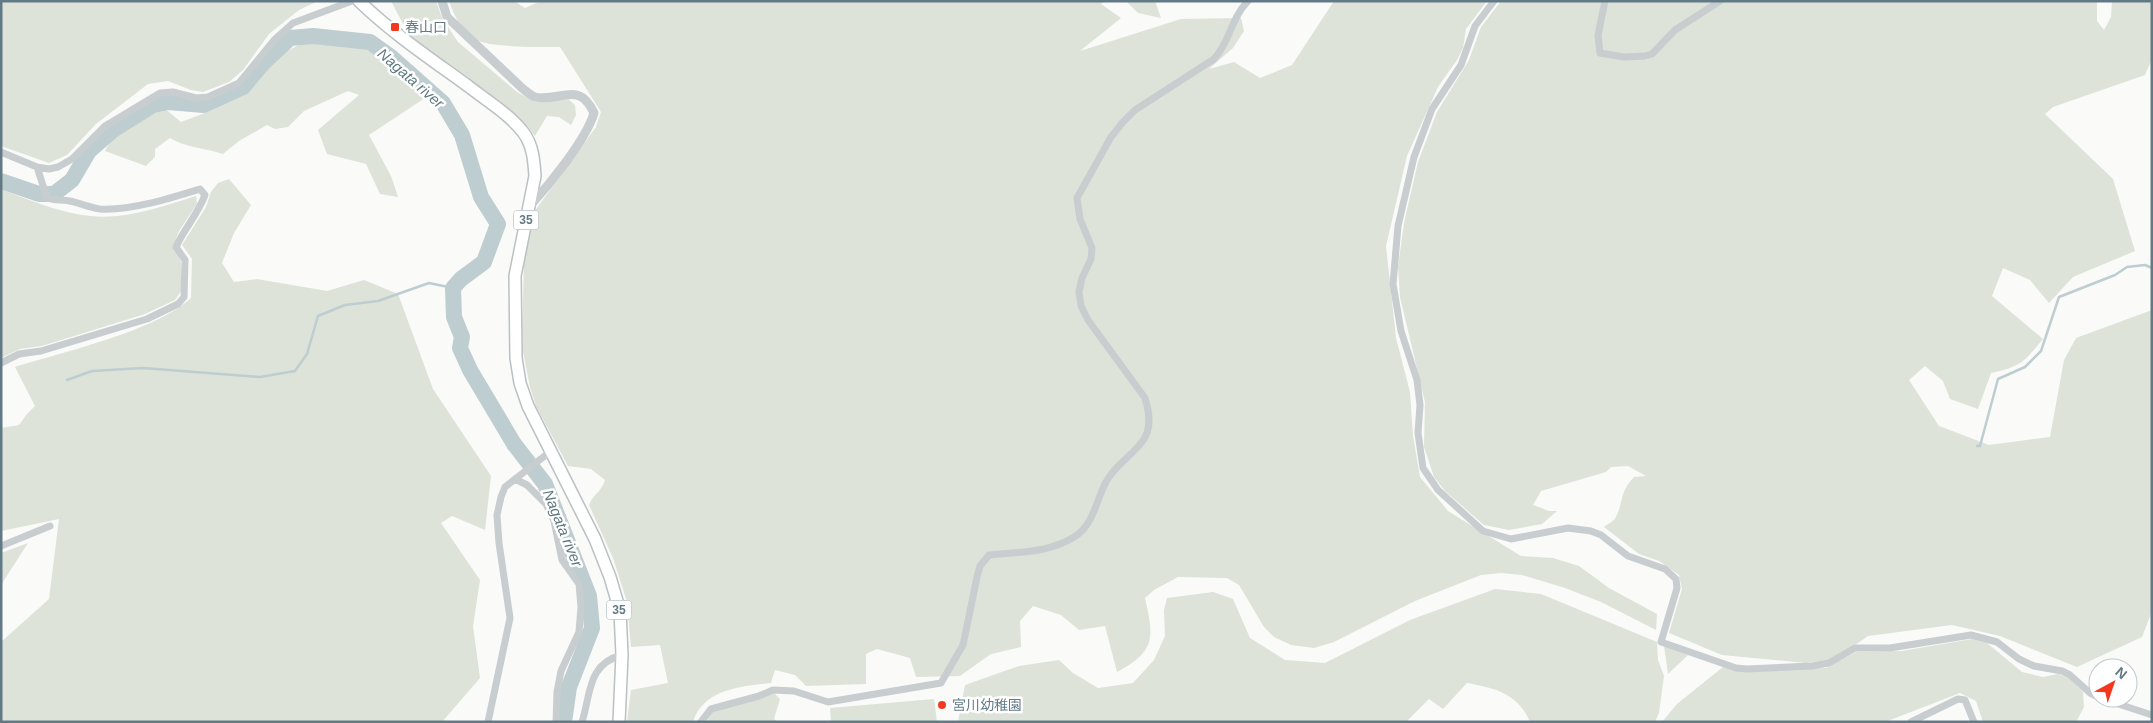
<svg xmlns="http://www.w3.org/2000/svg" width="2153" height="723" font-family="Helvetica,'Noto Sans JP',sans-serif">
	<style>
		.green { fill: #dde3d8 }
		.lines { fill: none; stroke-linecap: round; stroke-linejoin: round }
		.stream { stroke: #becdd0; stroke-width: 2.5 }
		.river { stroke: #becdd0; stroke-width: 16 }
		.primary-casing { stroke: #bac0c3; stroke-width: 14 }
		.minor { stroke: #c8cdd0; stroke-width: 7 }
		.tertiary { stroke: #c8cdd0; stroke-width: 9 }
		.primary { stroke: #fff; stroke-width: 11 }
		.poi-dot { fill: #f4381e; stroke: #fff; stroke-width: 2 }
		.labels { text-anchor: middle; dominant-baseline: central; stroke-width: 5; stroke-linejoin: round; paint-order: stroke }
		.shield { fill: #fff; stroke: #91a2aa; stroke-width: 1 }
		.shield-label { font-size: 12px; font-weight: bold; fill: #627a86 }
		.poi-label { font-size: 14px; fill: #627a86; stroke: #fff; text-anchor: start }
		.water-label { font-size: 15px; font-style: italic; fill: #5e797e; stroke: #fff }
	</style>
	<rect width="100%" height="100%" fill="#fafaf8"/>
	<path class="green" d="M1,1H318L299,10L269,34L243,70L229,82L203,92L191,90L168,81L148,84L96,124L67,155L49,163L1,146Z
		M391,1H436L442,18L458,42L517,92L535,102L567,98L575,105L576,115L571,125L559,117L547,116L535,136C505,95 455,76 418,43C406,32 399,16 391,1Z
		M449,1H514L525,8L541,1H1105L1101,4L1121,18L1080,51L1181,19L1241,18L1244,31L1233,48L1209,69L1234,62L1260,78L1292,65L1334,1H1487L1466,29L1463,48L1457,60L1438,87L1407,156L1386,246L1396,338L1410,392L1413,436L1420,477L1448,511L1521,556L1553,558L1579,566L1609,588L1657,614L1656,630L1601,602L1565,588L1522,575L1501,573L1481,575L1415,601L1334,642L1314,648L1291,645L1274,637L1264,627L1239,585L1227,578L1178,577L1154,590L1145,598C1154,638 1156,651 1117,672L1105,626L1079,630L1061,615L1033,606L1020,621L1021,647L991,654L960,676L916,677L910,658L877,649L866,654V684L806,686L795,675L775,670L771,683C742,686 703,689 693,722H627L631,690L668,683L660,645L631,647L627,602L613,558L589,505C593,494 601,493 605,480L591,469L568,466L536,406L530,387L522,347L524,259L534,212L596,127L601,112L560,47C541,47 489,48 475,39C461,31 454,15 449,1Z
		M1126,1H1155L1161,18L1138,13Z
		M1501,1H2097V21L2104,30L2111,17L2112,1H2152V59L2145,75L2053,107L2045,114L2113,179L2135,251L2073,277L2049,303L2030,280L2003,268L1992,296L2043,339C2023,363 2022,366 1991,373L1978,409L1950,399L1943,381L1925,366L1909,380L1939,426L1989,445L2050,437L2064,360L2076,338L2152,310V611L2142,637L2077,667L2000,636L1952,625L1868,636L1835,659L1806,663L1722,655L1669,633L1682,589L1679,575L1659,561L1639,554L1604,527C1608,524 1614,521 1616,517C1624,501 1619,493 1634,477L1646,476L1628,466L1611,467L1606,472L1541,491L1533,505L1549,511H1557L1542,524L1509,530L1484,525L1445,491L1434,477L1424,447L1425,402L1400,297L1398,267L1404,223L1418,162L1437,112L1469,60L1481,27Z
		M304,42L368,49L404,77L425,98L369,135L391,176L398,197L380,194L366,164L327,154L318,130L359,95L348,91L304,111L288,127L275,129L267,125L239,141L223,154C205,148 184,147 170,138L155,149V157L146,166L105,151C116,129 143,119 163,107L181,122L213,110L250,87L280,55Z
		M229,179L251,205L234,233L222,263L234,282L257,279L327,291L364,280L398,294L433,389L491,476L485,530L452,516L441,523L480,580L473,626L480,678L442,722H1V642L49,599L59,519L1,531V428L19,425L27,414L35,406L15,367C63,352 156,331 191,298L192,259L182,245L206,207L211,192L218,183Z
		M1,189C29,200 60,213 90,216C126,220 163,206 196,196L197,204L179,231L173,246L181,261V291L175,300L145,314L42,346L20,349L1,358Z
		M28,543L1,585V553Z
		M1495,589L1541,594L1657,642L1658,660L1664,676L1659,713L1655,722H1530C1518,693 1494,688 1467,683L1443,709L1429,699L1406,722H958L965,685L1019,666L1059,660L1073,673L1098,688L1133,683L1154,660L1165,636L1164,610L1167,598L1213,592L1233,599L1250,638L1285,660L1325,663L1410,620Z
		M1972,639L1987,643L2022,672L2043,677L2058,674L2070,679L2083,692L2084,707L2076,722H1983L1976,701L1960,693L1885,722H1662L1677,704L1723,667L1738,671L1826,668L1856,652L1902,651Z
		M1664,646L1688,655L1668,674Z
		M770,693H774L780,699L774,719L778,722H707L712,711Z
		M934,699L937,722H831L830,708Z"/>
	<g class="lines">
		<path class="stream" d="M67,380L92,371L143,368L260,377L295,371L307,354L318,316L345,305L378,301L429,283L453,288
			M1977,446H1980L1998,379L2025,367L2041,351L2059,297L2115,275L2127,267L2145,265L2152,268"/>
		<path class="river" d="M1,181L39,194H54L72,180L89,151L113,130L153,105L168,102L204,105L243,87L264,62L290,38L313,36L370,42L391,57L443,103L462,135L481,197L498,224L484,262L461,279L453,288L454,317L462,337L460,348L470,370L514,444L545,484L589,596L592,628L569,687L564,722"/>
		<g class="primary-casing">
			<path id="primary" d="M359,1C392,33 431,59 468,86C486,100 509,114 523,132C533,145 534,161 535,176L515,276L516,358L520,383L528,406L595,539L610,577L620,611L622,655L619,722"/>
		</g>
		<path class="minor" d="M1494,1L1475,26L1461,65L1432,109L1414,157L1398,226L1393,284L1401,331L1417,380L1420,405L1418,433L1423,468L1438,490L1483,531L1511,539L1568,528L1591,531L1601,535L1628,556L1665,569L1676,579L1677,588L1661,642L1736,668L1747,669L1812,666L1829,663L1855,648H1890L1971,635L1997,642L2019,659L2034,666L2062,671L2070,675L2090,693L2098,697
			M1605,1L1598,35L1600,53L1624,57L1645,56L1652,54L1675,30L1720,1
			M1,152L37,167L49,169L58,167L72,159L105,126L160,93L173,92L196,98L208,97L239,83L275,39L293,23L352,1
			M1,363L19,354L41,351L147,319L178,304L184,297L185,260L176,247C184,229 198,214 205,195L200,189C171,198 130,211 100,209C90,208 80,203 70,201C62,199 55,201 47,198L37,167
			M515,479L527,485L546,504L554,521L562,560L579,584L581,607L579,632L561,671L557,692L556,722
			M1,546L50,526
			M2100,698L2152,715
			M488,722L510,618L499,543L497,515L501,497L505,487L551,451
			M582,722C591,694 587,664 622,655
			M701,722L711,709L759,696L773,690L794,691L828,702L941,683L963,645L977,577L980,566L989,555C1018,552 1049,553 1074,537C1094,525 1096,500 1106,482C1115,464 1134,455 1144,439C1152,426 1149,411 1145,398L1088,320L1081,306L1079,292L1082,278L1091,259L1092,248L1080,219L1077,198L1111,137L1123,122L1135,110L1214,59C1230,42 1231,18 1248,1
			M1911,722L1958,699L1965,700L1974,722"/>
		<path class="tertiary" d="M442,1L447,17L522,88C526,91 531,96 535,97C560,103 578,79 594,113C586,140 549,185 529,207"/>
		<use href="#primary" class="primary"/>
	</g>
	<g class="poi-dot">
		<rect x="390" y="22" width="10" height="10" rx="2.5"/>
		<circle cx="942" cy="705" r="5"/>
	</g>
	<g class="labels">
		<g class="shield">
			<rect x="513.5" y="210.5" width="25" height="19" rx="4"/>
			<rect x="606.5" y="600.5" width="25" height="19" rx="4"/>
		</g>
		<g class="shield-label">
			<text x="526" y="220">35</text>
			<text x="619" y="610">35</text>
		</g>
		<g class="poi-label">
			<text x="405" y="27">春山口</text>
			<text x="952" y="705">宮川幼稚園</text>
		</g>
		<g class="water-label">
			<text transform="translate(411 78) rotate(41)">Nagata river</text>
			<text transform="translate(563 528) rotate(68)">Nagata river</text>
		</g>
	</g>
	<rect width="2153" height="723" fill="none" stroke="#627a86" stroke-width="5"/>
	<g transform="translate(2113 683) rotate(40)"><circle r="24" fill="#ffffff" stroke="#c0cacf"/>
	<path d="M0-4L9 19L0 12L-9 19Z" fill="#f4381e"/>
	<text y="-8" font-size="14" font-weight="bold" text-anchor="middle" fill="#627a86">N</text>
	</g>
</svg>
